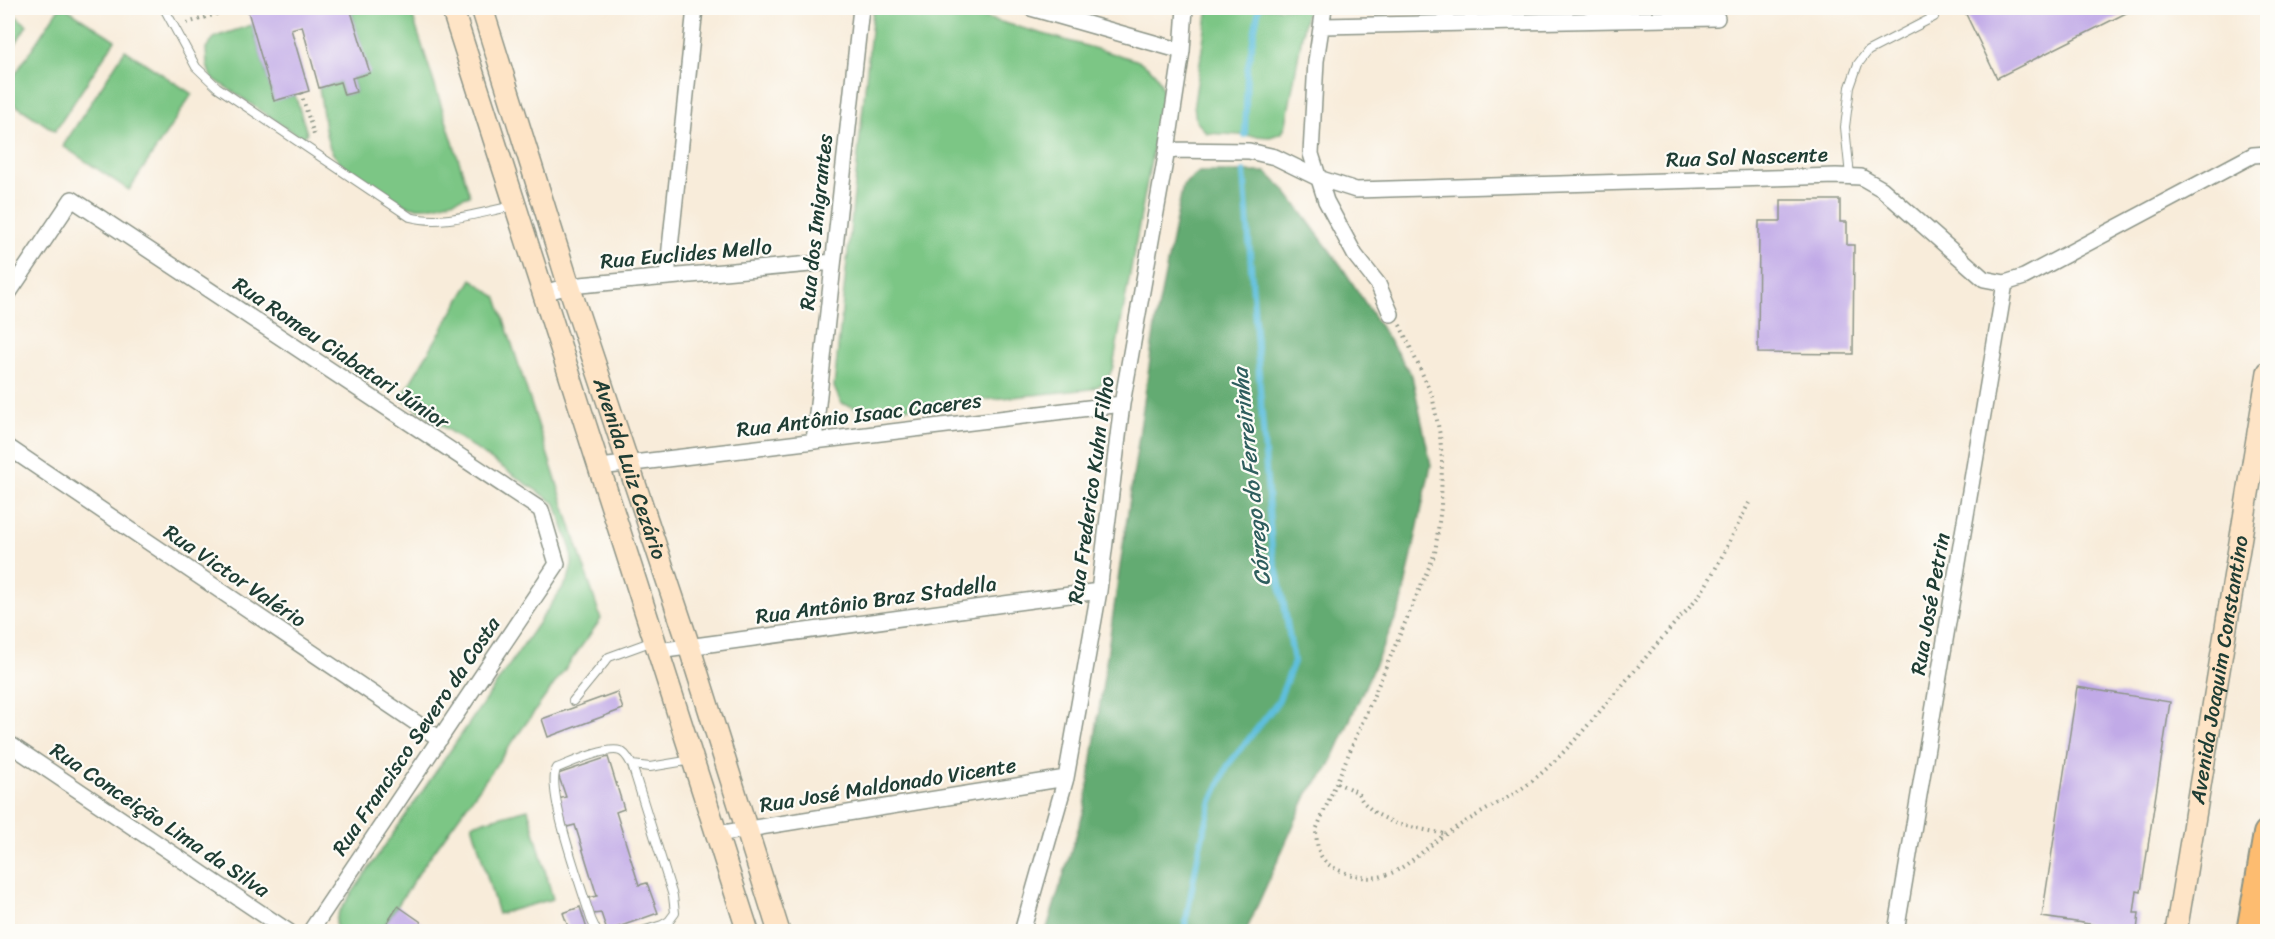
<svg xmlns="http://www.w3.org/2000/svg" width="2275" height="939" font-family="Sriracha,sans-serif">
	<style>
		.green { fill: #7bc685; stroke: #4d825c; stroke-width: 1.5 }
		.forest { fill: #64ab72; stroke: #427453; stroke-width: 1.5 }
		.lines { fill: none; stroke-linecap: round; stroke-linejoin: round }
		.stream { stroke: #5ebfdd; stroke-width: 6 }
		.building { fill: #c1aae7 }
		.lane-casing { stroke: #8c9487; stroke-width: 10 }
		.street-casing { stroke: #8c9487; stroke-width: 18 }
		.secondary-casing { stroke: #8c9487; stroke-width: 24 }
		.highway-casing { stroke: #8c9487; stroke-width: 32 }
		.path { stroke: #8c9487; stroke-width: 4; stroke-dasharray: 1.5 4.5; stroke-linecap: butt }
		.lane { stroke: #fff; stroke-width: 8 }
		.street { stroke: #fff; stroke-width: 15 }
		.secondary { stroke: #fee4c6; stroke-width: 21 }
		.highway { stroke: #fdbc70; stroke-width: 28 }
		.labels { text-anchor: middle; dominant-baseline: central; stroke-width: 4.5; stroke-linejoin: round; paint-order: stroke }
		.street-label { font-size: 21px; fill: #1f3d34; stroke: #fdfcf7 }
		.water-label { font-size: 22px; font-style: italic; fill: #2f5e5e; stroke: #fdfcf7 }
	</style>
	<rect width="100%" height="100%" fill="#fdfcf7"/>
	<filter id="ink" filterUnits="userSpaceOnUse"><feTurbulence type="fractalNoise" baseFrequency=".0167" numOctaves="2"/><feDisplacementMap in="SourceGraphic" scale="12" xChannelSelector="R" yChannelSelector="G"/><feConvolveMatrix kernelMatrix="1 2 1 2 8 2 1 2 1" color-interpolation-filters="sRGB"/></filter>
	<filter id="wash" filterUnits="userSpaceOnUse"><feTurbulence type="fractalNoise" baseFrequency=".008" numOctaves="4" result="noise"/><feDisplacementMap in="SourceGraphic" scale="24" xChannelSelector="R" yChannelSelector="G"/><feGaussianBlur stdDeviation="1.35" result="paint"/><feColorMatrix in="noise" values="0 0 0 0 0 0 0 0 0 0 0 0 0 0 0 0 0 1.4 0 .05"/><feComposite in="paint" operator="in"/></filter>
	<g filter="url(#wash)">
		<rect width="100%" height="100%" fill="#f8ecda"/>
		<path class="green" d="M59,8H66L115,40L55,131L8,100V85Z
			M359,8H410L470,195C449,202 426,212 404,205C383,191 340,172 330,148C323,130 323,107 319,88L340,82L344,95L356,92L352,78L369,73L351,10Z
			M875,8H951L1136,60C1152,67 1162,78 1163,95L1113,366C1110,378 1103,385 1091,389L866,412L841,403L834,387L873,11Z
			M1208,8H1307L1286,124L1282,133L1270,137L1207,133L1196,121L1194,104Z
			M8,10L27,25L8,56Z
			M252,25L274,100L295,95L307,133L304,137L301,138L211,77L207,65L206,48L215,37Z
			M125,50L192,94L129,190L63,146Z
			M472,279L497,298L601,619L422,868L381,931H336V920L339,912L568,580L572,565L571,550L556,504L401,398Z
			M528,809L553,899L498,914L472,824Z"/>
		<path class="forest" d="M1199,172H1266L1285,190L1342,267L1412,376L1431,465L1401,606L1328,769L1308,793L1246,931H1046L1085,807L1156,319L1183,185Z"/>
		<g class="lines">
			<path class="stream" d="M1245,135L1247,71L1259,8
				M1184,932L1199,850L1212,801L1228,765L1278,702L1294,662L1283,599L1272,549L1244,172"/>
		</g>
		<g id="blocks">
			<path class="building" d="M247,8H350L370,73L352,78L356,92L344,95L340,82L319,88L302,26L291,29L309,91L274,101Z
				M1963,8H2136L1997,78Z
				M1781,200H1840V222H1847V245H1854L1853,354L1758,353L1759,221H1781Z
				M2077,687L2170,702L2141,892L2137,891L2134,913H2139L2137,931L2042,917Z
				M617,692L623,709L548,737L542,719Z
				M608,757L624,809L616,812L639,885L647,883L658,913L607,931L601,913L593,914L588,898L597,896L575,825L567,827L558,799L566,797L558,774Z
				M398,906L421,922L415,932H381Z
				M580,907L588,932H570L563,913Z"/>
		</g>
	</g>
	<g filter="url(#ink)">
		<use href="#blocks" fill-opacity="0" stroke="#8c9487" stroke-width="1.5"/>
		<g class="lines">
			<g class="lane-casing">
				<path id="lane" d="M164,8L196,67L217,87L410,217C443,226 481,212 514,206
					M1850,176L1845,127L1850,87L1858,64L1868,51L1934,17
					M573,701L609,657L653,641
					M632,765L650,767L692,760
					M597,932L591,919C583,892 544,787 557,768C570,763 608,746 620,751C626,753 629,760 632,765L673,896L675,913L669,921L662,925L639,932"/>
			</g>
			<g class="street-casing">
				<path id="street" d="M1031,8L1182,51
					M1324,8L1316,61L1311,154L1326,201L1355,255L1378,284L1391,314
					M1323,26L1717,18
					M1167,150L1249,151L1275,157L1318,178L1356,190L1836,176L1861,177L1882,189L1984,279L2005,283L2024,277L2253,155L2268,154
					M667,277L695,8
					M543,293L569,286L833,262
					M8,294L72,199L541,510L557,564L310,932
					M814,441L861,8
					M8,447L440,739
					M600,467L1122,404
					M658,651L1099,591
					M8,743L289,932
					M717,834L1066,778
					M1022,932L1066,778L1099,591L1122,404L1167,150L1182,51L1185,8
					M1896,932L2005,283"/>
			</g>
			<g class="secondary-casing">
				<g id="secondary">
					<path d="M452,8L748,932"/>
					<path id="s1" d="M482,8L569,286L689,646L779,932"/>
					<path id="s2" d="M2176,932L2268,372"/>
				</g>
			</g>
			<g class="highway-casing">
				<path id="highway" d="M2251,932L2268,834"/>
			</g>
			<path class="path" d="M187,23L237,8
				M301,93L315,138
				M1400,325L1432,395L1440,435L1442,461L1441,507L1435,553L1316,830C1317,853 1320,863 1343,872C1391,891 1410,858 1446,834C1471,817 1499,804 1524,787C1556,764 1582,732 1607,703C1632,674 1656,645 1681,616C1707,595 1732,534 1749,503
				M1337,783L1357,792L1363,802L1375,813L1396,824L1445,834"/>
			<use href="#lane" class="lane"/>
			<use href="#street" class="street"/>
			<use href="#secondary" class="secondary"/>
			<use href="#highway" class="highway"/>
		</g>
	</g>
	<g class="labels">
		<g class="street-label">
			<text transform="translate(1747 157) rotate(-2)">Rua Sol Nascente</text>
			<text transform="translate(816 222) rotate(-84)">Rua dos Imigrantes</text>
			<text transform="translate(686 254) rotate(-5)">Rua Euclides Mello</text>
			<text transform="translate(341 353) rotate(34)">Rua Romeu Ciabatari Júnior</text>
			<text transform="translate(859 415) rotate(-7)">Rua Antônio Isaac Caceres</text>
			<text stroke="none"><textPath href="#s1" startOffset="484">Avenida Luiz Cezário</textPath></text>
			<text transform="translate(1091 490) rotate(-82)">Rua Frederico Kuhn Filho</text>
			<text transform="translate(235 576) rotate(34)">Rua Victor Valério</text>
			<text transform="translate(876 600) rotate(-8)">Rua Antônio Braz Stadella</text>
			<text transform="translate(1930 604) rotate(-80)">Rua José Petrin</text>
			<text stroke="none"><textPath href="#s2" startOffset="266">Avenida Joaquim Constantino</textPath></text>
			<text transform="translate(416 736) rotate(-56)">Rua Francisco Severo da Costa</text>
			<text transform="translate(888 785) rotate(-9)">Rua José Maldonado Vicente</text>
			<text transform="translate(160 820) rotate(34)">Rua Conceição Lima da Silva</text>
		</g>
		<g class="water-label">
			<text transform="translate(1251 477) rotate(-96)">Córrego do Ferreirinha</text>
		</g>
	</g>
	<rect width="2275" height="939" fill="none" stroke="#fdfcf7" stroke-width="30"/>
</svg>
